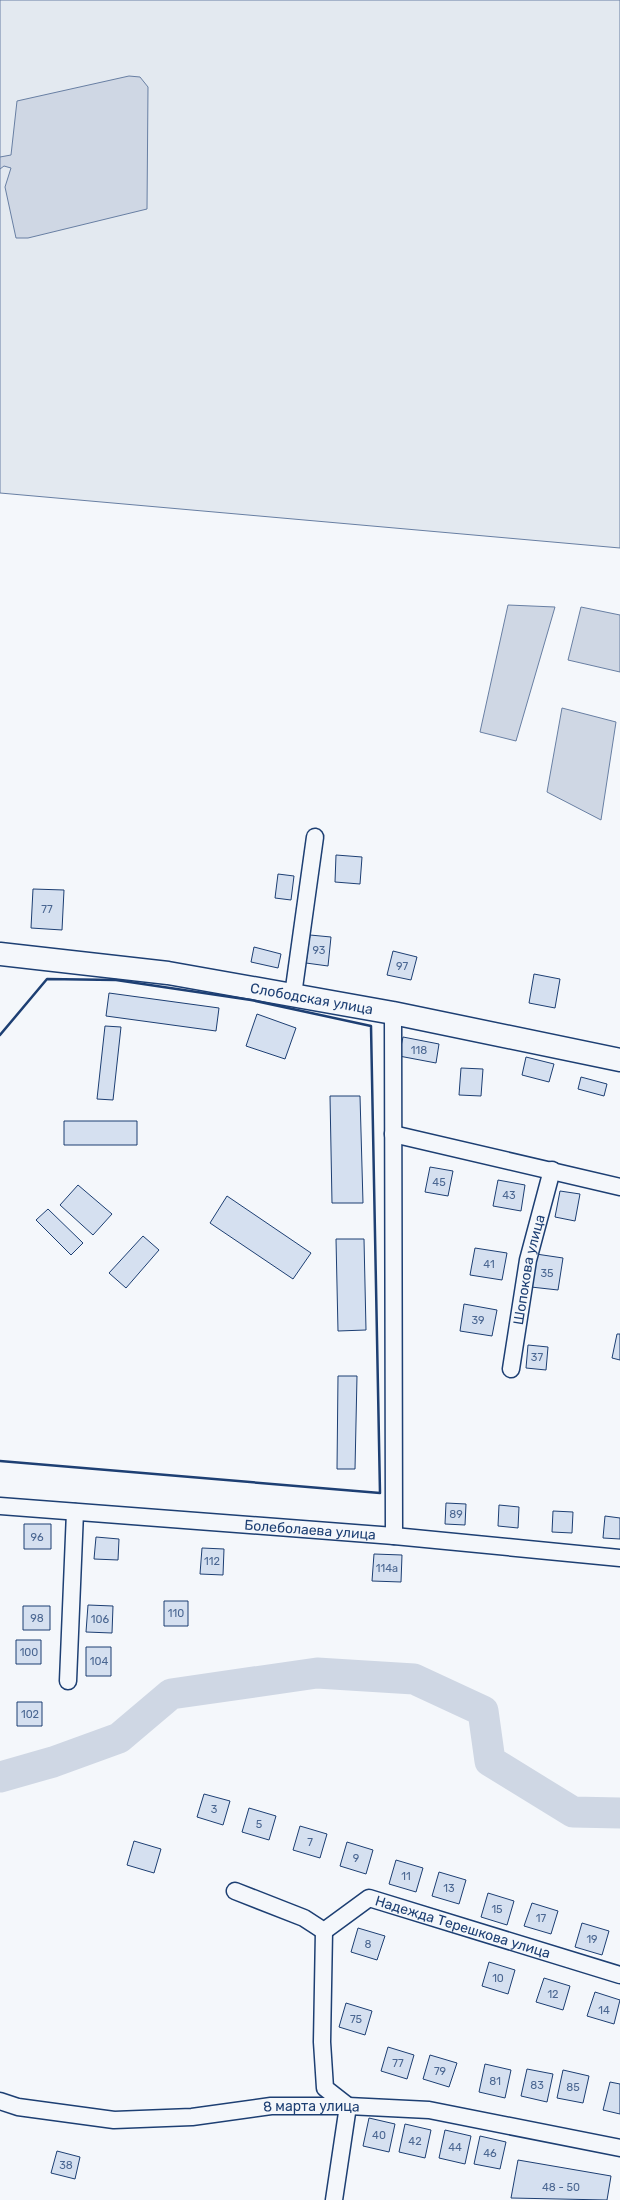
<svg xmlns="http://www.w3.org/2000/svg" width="620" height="2200" font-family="Rubik,sans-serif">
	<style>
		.green { fill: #e3e9f0; stroke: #687fa3 }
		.water { fill: #cfd7e4; stroke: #687fa3 }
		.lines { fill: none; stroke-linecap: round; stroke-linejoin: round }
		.river { stroke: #cfd7e4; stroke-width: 31 }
		.building { fill: #d5e0f0; stroke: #1d3f73 }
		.street-casing { stroke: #1d3f73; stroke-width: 19 }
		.secondary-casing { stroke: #1d3f73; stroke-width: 25 }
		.street { stroke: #f4f7fb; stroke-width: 16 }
		.secondary { stroke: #f4f7fb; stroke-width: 22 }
		.wall { stroke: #1d3f73; stroke-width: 2.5 }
		.labels { text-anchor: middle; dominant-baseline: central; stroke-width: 4; stroke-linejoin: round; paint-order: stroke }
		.number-label { font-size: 11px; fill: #4b6792 }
		.street-label { font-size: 14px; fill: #1d3f73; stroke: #f4f7fb }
	</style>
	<rect width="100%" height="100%" fill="#f4f7fb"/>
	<path class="green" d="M0,0H620V548L0,493Z"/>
	<path class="water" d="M129,76L140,77L148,87L147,209L28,238H16L5,187L11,168L4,166L0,169V157L11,155L17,101Z
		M508,605L555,607L516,741L480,732Z
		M581,607L620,615V672L568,660Z
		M562,708L616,722L601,820L547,792Z"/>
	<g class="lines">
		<path class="river" d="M0,1777L53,1762L119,1738L171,1694L317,1673L414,1679L483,1711L490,1761L573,1812L620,1813"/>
	</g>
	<path class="building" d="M336,855L362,857L360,884L335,882Z
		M278,874L294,876L291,900L275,898Z
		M33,889L64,890L62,930L31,928Z
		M310,935L331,937L328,966L306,963Z
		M254,947L281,954L278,968L251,962Z
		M393,951L417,957L411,980L387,975Z
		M534,974L560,979L555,1008L529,1003Z
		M109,993L219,1008L216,1031L106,1016Z
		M257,1014L296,1028L285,1059L246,1046Z
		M105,1026L121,1027L113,1100L97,1099Z
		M403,1037L439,1044L436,1063L399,1056Z
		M526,1057L554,1064L549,1082L522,1075Z
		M461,1068L483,1069L481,1096L459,1095Z
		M581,1077L607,1084L604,1096L578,1089Z
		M330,1096H360L363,1203H332Z
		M64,1121H137V1145H64Z
		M430,1167L453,1171L448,1196L425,1192Z
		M498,1180L525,1185L521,1211L493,1206Z
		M78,1185L112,1214L93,1235L60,1205Z
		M560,1191L580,1194L575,1221L555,1217Z
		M227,1196L311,1253L293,1279L210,1223Z
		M48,1209L83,1243L71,1255L36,1220Z
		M143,1236L159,1250L126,1288L109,1273Z
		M336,1239H364L366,1330L338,1331Z
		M475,1248L507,1253L502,1280L470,1275Z
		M536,1254L563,1258L558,1290L531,1287Z
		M464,1304L497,1310L492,1336L460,1331Z
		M617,1334H620V1360L612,1358Z
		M528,1345L548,1347L546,1370L526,1368Z
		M338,1376H357L355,1469H337Z
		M446,1503L466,1504L465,1525L445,1524Z
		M499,1505L519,1507L518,1528L498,1526Z
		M553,1511L573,1512L572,1533L552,1532Z
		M605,1516L620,1518V1539L603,1538Z
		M24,1524H51V1549H24Z
		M96,1537L119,1539L118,1560L94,1559Z
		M202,1548L224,1549L223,1575L200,1574Z
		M374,1554L402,1555L401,1582L372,1581Z
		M164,1601H188V1626H164Z
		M88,1605L113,1606L112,1633L86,1632Z
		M23,1606H50V1630H23Z
		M16,1640H41V1664H16Z
		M86,1647H111V1676H86Z
		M17,1702H42V1726H17Z
		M204,1794L230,1801L223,1825L197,1817Z
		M249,1808L276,1816L269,1840L242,1832Z
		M300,1826L327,1834L320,1858L293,1850Z
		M134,1841L161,1849L154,1873L127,1865Z
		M347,1842L373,1850L366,1874L340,1866Z
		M396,1860L423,1868L416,1892L389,1884Z
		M439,1872L466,1880L459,1904L432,1896Z
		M488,1893L514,1901L507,1925L481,1917Z
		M532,1903L558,1911L551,1934L524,1926Z
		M582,1923L609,1931L602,1955L575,1947Z
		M358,1928L385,1936L377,1960L351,1952Z
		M489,1962L515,1970L508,1994L482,1986Z
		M544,1978L570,1986L563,2010L536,2002Z
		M595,1992L620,2000L614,2024L587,2016Z
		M346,2003L372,2011L365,2035L339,2027Z
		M388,2047L414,2055L407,2079L381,2071Z
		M430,2055L457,2063L449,2087L423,2079Z
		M485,2064L511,2070L505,2098L479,2092Z
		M527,2069L553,2074L547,2102L521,2096Z
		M563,2070L589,2076L583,2103L557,2098Z
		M610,2082L620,2084V2114L603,2110Z
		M369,2118L395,2124L389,2152L363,2146Z
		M405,2124L431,2130L425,2158L399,2152Z
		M445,2130L471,2136L465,2164L439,2158Z
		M480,2136L506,2142L500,2169L474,2164Z
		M57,2151L80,2157L75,2179L51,2173Z
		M518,2160L611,2176L607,2200L511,2198Z"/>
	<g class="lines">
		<g class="street-casing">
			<g id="street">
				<path d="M293,995L315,837"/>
				<path d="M393,1013L394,1536"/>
				<path d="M393,1134L620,1187"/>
				<path id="s1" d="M511,1369L528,1260L552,1170"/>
				<path id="s2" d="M0,1506L394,1536L620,1558"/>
				<path d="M68,1681L75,1512"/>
				<path id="s3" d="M235,1891L304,1918L324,1931L369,1898L620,1975"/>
				<path d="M324,1931L322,2042L325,2088L348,2106L334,2200"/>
				<path id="s4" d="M0,2101L18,2107L114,2120L192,2117L271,2106H348L429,2110L620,2148"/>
			</g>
		</g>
		<g class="secondary-casing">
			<g id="secondary">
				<path id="s5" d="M0,954L168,973L393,1013L620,1060"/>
			</g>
		</g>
		<use href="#street" class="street"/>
		<use href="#secondary" class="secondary"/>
		<path class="wall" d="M0,1035L47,979L116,980L251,1000L371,1026L380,1493L0,1461"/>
	</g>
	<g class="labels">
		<g class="number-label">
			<text x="47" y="909">77</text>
			<text x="319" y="950">93</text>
			<text x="402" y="966">97</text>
			<text x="419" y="1050">118</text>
			<text x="439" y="1182">45</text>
			<text x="509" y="1195">43</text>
			<text x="489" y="1264">41</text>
			<text x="547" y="1273">35</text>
			<text x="478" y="1320">39</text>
			<text x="537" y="1357">37</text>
			<text x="456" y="1514">89</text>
			<text x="37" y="1537">96</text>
			<text x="212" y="1561">112</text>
			<text x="387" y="1568">114а</text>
			<text x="176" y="1613">110</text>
			<text x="37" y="1618">98</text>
			<text x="100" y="1619">106</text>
			<text x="29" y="1652">100</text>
			<text x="99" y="1661">104</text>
			<text x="30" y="1714">102</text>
			<text x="214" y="1809">3</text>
			<text x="259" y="1824">5</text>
			<text x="310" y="1842">7</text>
			<text x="356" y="1858">9</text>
			<text x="406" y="1876">11</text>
			<text x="449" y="1888">13</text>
			<text x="497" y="1909">15</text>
			<text x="541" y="1918">17</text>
			<text x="592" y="1939">19</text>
			<text x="368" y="1944">8</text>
			<text x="498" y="1978">10</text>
			<text x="553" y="1994">12</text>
			<text x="604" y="2010">14</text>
			<text x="356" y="2019">75</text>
			<text x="398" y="2063">77</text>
			<text x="440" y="2071">79</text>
			<text x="495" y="2081">81</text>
			<text x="537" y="2085">83</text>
			<text x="573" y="2087">85</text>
			<text x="379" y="2135">40</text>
			<text x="415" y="2141">42</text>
			<text x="455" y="2147">44</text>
			<text x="490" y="2153">46</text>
			<text x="66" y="2165">38</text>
			<text x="561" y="2187">48 - 50</text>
		</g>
		<g class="street-label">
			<text stroke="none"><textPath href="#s5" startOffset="315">Слободская улица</textPath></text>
			<text stroke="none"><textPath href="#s1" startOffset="101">Шопокова улица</textPath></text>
			<text stroke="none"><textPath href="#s2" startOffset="311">Болеболаева улица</textPath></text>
			<text stroke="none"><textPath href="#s3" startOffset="252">Надежда Терешкова улица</textPath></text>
			<text stroke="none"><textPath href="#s4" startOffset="314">8 марта улица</textPath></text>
		</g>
	</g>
</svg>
